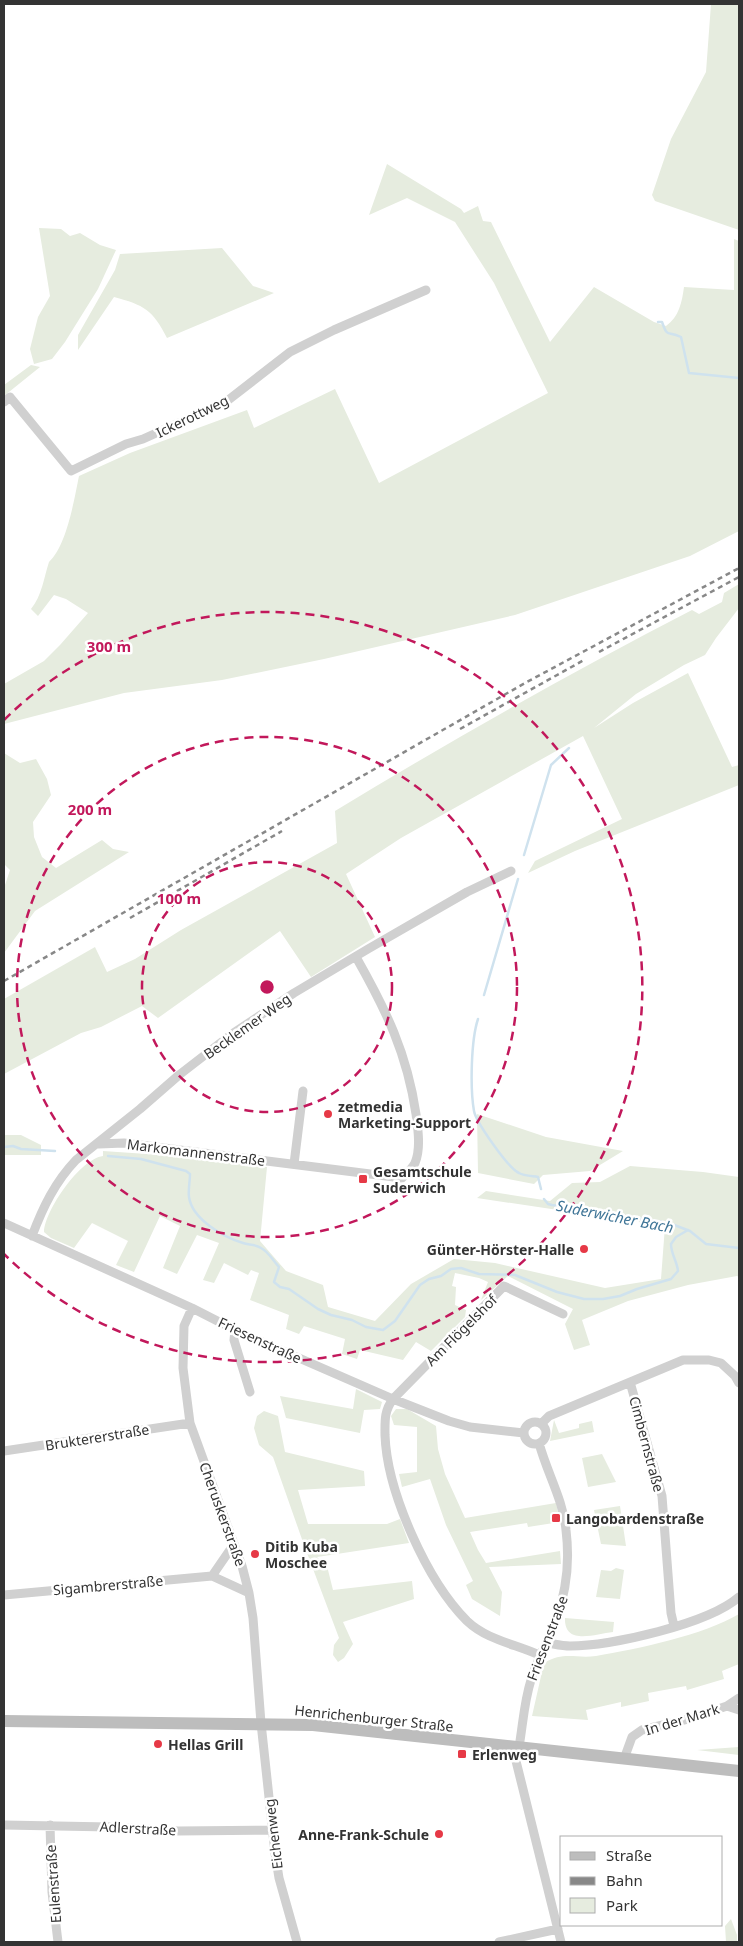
<svg xmlns="http://www.w3.org/2000/svg" width="743" height="1946" font-family="'Noto Sans',sans-serif">
	<style>
		.green { fill: #e6ecdf }
		.lines { fill: none; stroke-linecap: round; stroke-linejoin: round }
		.stream { stroke: #cfe2ee; stroke-width: 2.5 }
		.minor { stroke: #d0d0d0; stroke-width: 9 }
		.secondary { stroke: #bdbdbd; stroke-width: 12 }
		.rail { stroke: #888; stroke-width: 2.5; stroke-dasharray: 5 4; stroke-linecap: butt }
		.ring { fill: none; stroke: #c2185b; stroke-width: 2.5; stroke-dasharray: 9 6 }
		.poi-dot { fill: #e63946; stroke: #fff; stroke-width: 2 }
		.labels { text-anchor: middle; dominant-baseline: central; stroke-width: 5; stroke-linejoin: round; paint-order: stroke }
		.street-label { font-size: 14px; fill: #333; stroke: #fff }
		.poi-label { font-size: 14px; font-weight: bold; fill: #333; stroke: #fff; text-anchor: start }
		.water-label { font-size: 15px; font-style: italic; fill: #3f7597; stroke: #fff }
		.centre { fill: #c2185b; stroke: #fff; stroke-width: 2.5 }
		.ring-label { font-size: 15px; text-anchor: middle; font-weight: bold; fill: #c2185b; stroke: #fff; stroke-width: 5; stroke-linejoin: round; paint-order: stroke }
	</style>
	<rect width="100%" height="100%" fill="#fff"/>
	<path class="green" d="M711,4H739V230L655,201L652,195L671,139L706,72Z
		M387,164L461,209L464,213L478,206L483,221L491,222L550,342L594,287L654,322L666,326C679,317 682,302 684,287L734,290V239L739,241V531L690,556L515,615L324,659L222,680L124,693L4,724V684L44,661L60,645L88,613L66,599L54,595L38,616L31,609C42,596 44,577 49,562C67,545 74,500 79,476L130,453L247,410L254,428L335,389L379,483L548,393L494,283L455,222L407,198L369,215Z
		M39,228L61,229L70,236L80,233L100,245L116,250L98,289L65,342L52,359L34,364L30,349L38,317L50,296Z
		M222,248L253,286L274,293L167,338C153,310 144,305 114,297L78,350V335L115,270L120,254Z
		M31,365L40,367L4,396V385Z
		M739,584V608L716,638L705,655L684,665L636,694L594,728L633,703L688,673L732,767L739,765V785L575,851L528,873L535,861L622,819L583,736L401,838L346,874L375,937L311,977L280,931L158,1018L142,1006L101,1027L81,1033L4,1074V999L95,947L107,972L135,959L181,930L337,843L335,811C452,740 570,673 692,610L699,614L722,602L724,593Z
		M4,753L20,763L36,759L47,779L51,795L33,822L34,837L42,857L56,868L102,840L113,849L129,852L35,911L4,953V888L10,870L4,864Z
		M477,1114L546,1137L623,1151L590,1171L543,1175L534,1184L478,1173Z
		M4,1135H21L41,1145V1155H4Z
		M103,1151L147,1154L267,1167L260,1241L286,1271L323,1285L328,1307L375,1321L411,1284L454,1259L495,1263L605,1288L661,1279L665,1226L477,1198L486,1191L550,1201L572,1183L600,1182L630,1166L703,1172L739,1177V1277L737,1276L688,1285L628,1301L582,1320L590,1345L574,1350L565,1324L573,1309L508,1276L481,1300L488,1282L479,1278L455,1273L452,1286L456,1287L455,1305L466,1310L465,1317L431,1351L416,1342L403,1360L360,1350L357,1359L342,1354L345,1339L304,1326L299,1334L286,1329L289,1315L250,1300L259,1273L251,1270L248,1275L224,1263L214,1283L203,1280L219,1243L197,1235L177,1274L163,1268L180,1226L160,1216L134,1272L116,1265L128,1241L92,1223L74,1248L51,1238L44,1232C45,1210 80,1159 103,1156Z
		M356,1389L382,1402L380,1409L364,1410L360,1433L286,1418L280,1396L353,1409Z
		M396,1409H407L436,1426L438,1449L445,1474L465,1518L556,1503L560,1522L528,1527L527,1523L470,1532L478,1550L486,1563L560,1551L561,1564L489,1567L502,1592L500,1616L472,1599L466,1585L473,1581L446,1525L430,1479L402,1487L399,1474L417,1472V1427L394,1425L391,1416Z
		M264,1411L278,1416L285,1452L364,1471L365,1486L298,1490L308,1524H387L400,1519L409,1543L317,1557L328,1570L333,1590L412,1581L414,1599L343,1622L353,1644L344,1658L338,1662L333,1655L334,1645L339,1638L304,1545L273,1457L259,1445L254,1428L257,1416Z
		M554,1420L559,1433L579,1428V1424L592,1421L594,1432L550,1441Z
		M602,1454L616,1482L588,1487L582,1458Z
		M620,1506L626,1546L601,1544L594,1510Z
		M616,1568L624,1570L620,1599L596,1597L601,1570L611,1571Z
		M739,1614V1664L722,1671L724,1679L687,1690L686,1686L648,1693L649,1701L621,1707V1702L586,1710L588,1720L532,1716L544,1663C564,1651 576,1659 596,1656C637,1649 704,1635 739,1614Z
		M565,1618L614,1622L613,1632C595,1634 564,1646 565,1618Z
		M739,1747V1755L697,1750Z
		M731,1919L737,1935V1942H726L725,1926Z"/>
	<g class="lines">
		<path class="stream" d="M658,322H662C668,339 667,330 681,337L689,373L739,378
			M524,855L551,765L569,748
			M484,995L518,879
			M478,1019C471,1040 470,1088 474,1111C476,1122 508,1168 519,1173C524,1176 532,1176 538,1177L541,1189
			M4,1147L13,1146L21,1149L55,1151
			M108,1156L141,1159L186,1171L190,1174C190,1181 188,1190 189,1197C192,1219 223,1237 243,1243C249,1245 255,1244 261,1248C269,1252 273,1261 279,1267L274,1282L280,1287L289,1289L318,1309L331,1315L352,1320L366,1327L383,1330L395,1321L420,1285L429,1279L441,1276L451,1269L461,1268L479,1274L515,1275L557,1292L584,1299H603L620,1296L637,1289L671,1279L678,1271C677,1261 671,1254 671,1244L676,1237L688,1230
			M544,1199L548,1204L552,1205L669,1223L690,1231L706,1244L739,1248"/>
		<path class="minor" d="M4,402L10,397L71,471L126,444L143,439L227,401L290,352L334,330L426,290
			M99,1144L124,1143L402,1178C406,1174 412,1169 415,1163C421,1149 418,1129 416,1114C407,1053 386,1010 356,957
			M294,1164L303,1091
			M4,1223L192,1308L235,1330L393,1399L449,1421L470,1427L524,1433
			M32,1236C43,1207 55,1182 76,1160L140,1109L179,1075L232,1034L294,993L368,949L467,892L511,871
			M192,1308L184,1326L183,1368L190,1423L242,1566L249,1593L253,1618L261,1723L275,1853L279,1878L297,1942
			M235,1330L234,1340L250,1392
			M630,1382L662,1496L671,1613L674,1626
			M524 1433a11 11 0 1 1 22 0a11 11 0 1 1-22 0Z
			M541,1424L549,1416L683,1360H709L721,1363L735,1376L739,1383
			M4,1451L190,1423
			M212,1576L234,1544
			M4,1595L212,1576L249,1593
			M547,1643C554,1644 562,1646 570,1646C611,1646 708,1624 739,1597
			M539,1655C515,1644 487,1640 467,1621C427,1581 387,1492 385,1435C385,1421 384,1411 393,1399L504,1286L563,1314
			M727,1706L739,1710
			M514,1747V1753L561,1942
			M519,1747C523,1724 524,1702 531,1680C535,1666 541,1654 547,1641C564,1605 571,1571 566,1530C563,1499 547,1473 539,1443
			M624,1759L632,1737L642,1730L692,1718L727,1706L739,1698
			M4,1825L110,1827L178,1831L272,1830
			M50,1825L52,1892L58,1942
			M499,1942L558,1929"/>
		<path class="secondary" d="M4,1721L313,1725L739,1771"/>
		<path class="rail" d="M599,652L739,577
			M460,729L584,660
			M130,918L282,831
			M4,981L525,683L739,568"/>
	</g>
	<g class="ring">
		<circle cx="267" cy="987" r="125"/>
		<circle cx="267" cy="987" r="250"/>
		<path d="M4 720A375 375 0 1 1 4 1254"/>
	</g>
	<g class="poi-dot">
		<circle cx="328" cy="1114" r="5"/>
		<rect x="358" y="1174" width="10" height="10" rx="2.5"/>
		<circle cx="584" cy="1249" r="5"/>
		<rect x="551" y="1513" width="10" height="10" rx="2.5"/>
		<circle cx="255" cy="1554" r="5"/>
		<circle cx="158" cy="1744" r="5"/>
		<rect x="457" y="1749" width="10" height="10" rx="2.5"/>
		<circle cx="439" cy="1834" r="5"/>
	</g>
	<g class="labels">
		<g class="street-label">
			<text transform="translate(192 416) rotate(-26)">Ickerottweg</text>
			<text transform="translate(247 1026) rotate(-35)">Becklemer Weg</text>
			<text transform="translate(196 1152) rotate(7)">Markomannenstraße</text>
			<text transform="translate(461 1330) rotate(-45)">Am Flögelshof</text>
			<text transform="translate(260 1340) rotate(25)">Friesenstraße</text>
			<text transform="translate(97 1437) rotate(-9)">Bruktererstraße</text>
			<text transform="translate(647 1444) rotate(75)">Cimbernstraße</text>
			<text transform="translate(223 1514) rotate(70)">Cheruskerstraße</text>
			<text transform="translate(108 1585) rotate(-5)">Sigambrerstraße</text>
			<text transform="translate(547 1638) rotate(-69)">Friesenstraße</text>
			<text transform="translate(374 1718) rotate(6)">Henrichenburger Straße</text>
			<text transform="translate(682 1719) rotate(-17)">In der Mark</text>
			<text transform="translate(138 1828) rotate(3)">Adlerstraße</text>
			<text transform="translate(273 1834) rotate(-97)">Eichenweg</text>
			<text transform="translate(53 1884) rotate(-94)">Eulenstraße</text>
		</g>
		<g class="poi-label">
			<text x="338" y="1106">zetmedia<tspan x="338" dy="16">Marketing-Support</tspan></text>
			<text x="373" y="1171">Gesamtschule<tspan x="373" dy="16">Suderwich</tspan></text>
			<text x="574" y="1249" text-anchor="end">Günter-Hörster-Halle</text>
			<text x="566" y="1518">Langobardenstraße</text>
			<text x="265" y="1546">Ditib Kuba<tspan x="265" dy="16">Moschee</tspan></text>
			<text x="168" y="1744">Hellas Grill</text>
			<text x="472" y="1754">Erlenweg</text>
			<text x="429" y="1834" text-anchor="end">Anne-Frank-Schule</text>
		</g>
		<g class="water-label">
			<text transform="translate(615 1216) rotate(11)">Suderwicher Bach</text>
		</g>
	</g>
	<circle cx="267" cy="987" r="8" class="centre"/>
	<g class="ring-label">
		<text x="109" y="652">300 m</text>
		<text x="90" y="815">200 m</text>
		<text x="179" y="904">100 m</text>
	</g>
	<rect width="743" height="1946" fill="none" stroke="#333333" stroke-width="10"/>
	<rect x="560" y="1836" width="162" height="90" fill="#ffffff" stroke="#adadad"/>
	<rect x="570" y="1852" width="25" height="8" fill="#bdbdbd" stroke="#adadad"/>
	<text x="606" y="1861" font-size="15" fill="#333333">Straße</text>
	<rect x="570" y="1877" width="25" height="8" fill="#888888" stroke="#adadad"/>
	<text x="606" y="1886" font-size="15" fill="#333333">Bahn</text>
	<rect x="570" y="1898" width="25" height="15" fill="#e6ecdf" stroke="#adadad"/>
	<text x="606" y="1911" font-size="15" fill="#333333">Park</text>
</svg>
